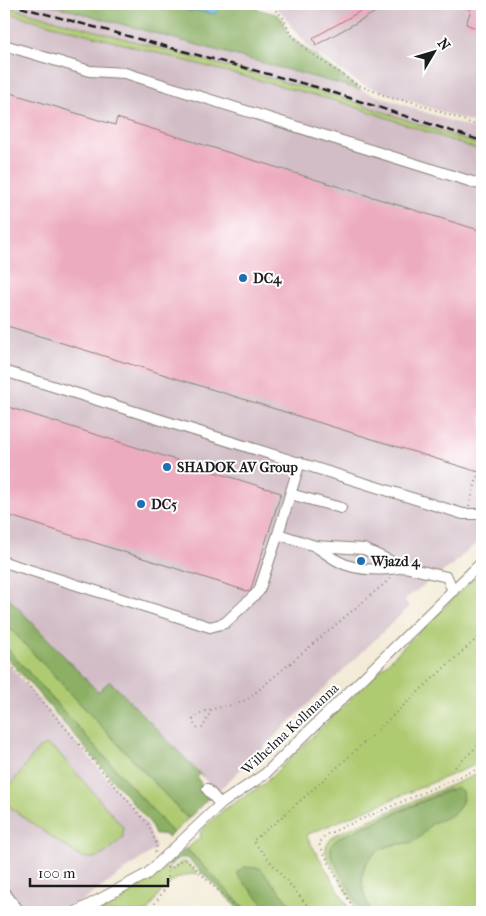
<svg xmlns="http://www.w3.org/2000/svg" width="486" height="916" font-family="'IM FELL French Canon',serif">
	<style>
		.industrial { fill: #d2bdc6 }
		.green { fill: #afcb72; stroke: #667447 }
		.forest { fill: #8baf64; stroke: #546640 }
		.water { fill: #6ab9e5; stroke: #436a80 }
		.building { fill: #edabbf }
		.lines { fill: none; stroke-linecap: round; stroke-linejoin: round }
		.minor-casing { stroke: #888378; stroke-width: 12 }
		.path { stroke: #888378; stroke-width: 2; stroke-dasharray: 1 4; stroke-linecap: butt }
		.minor { stroke: #fff; stroke-width: 10 }
		.rail { stroke: #1c1c1c; stroke-width: 2.5; stroke-dasharray: 8 4; stroke-linecap: butt }
		.poi-dot { fill: #1f6fb2; stroke: #fff; stroke-width: 2 }
		.labels { text-anchor: middle; dominant-baseline: central; stroke-width: 4; stroke-linejoin: round; paint-order: stroke }
		.poi-label { font-size: 14px; font-weight: bold; fill: #1c1c1c; stroke: #fff; text-anchor: start }
		.street-label { font-size: 14px; fill: #1c1c1c; stroke: #fff }
	</style>
	<rect width="100%" height="100%" fill="#fff"/>
	<filter id="ink" filterUnits="userSpaceOnUse"><feTurbulence type="fractalNoise" baseFrequency=".02" numOctaves="2"/><feDisplacementMap in="SourceGraphic" scale="10" xChannelSelector="R" yChannelSelector="G"/><feConvolveMatrix kernelMatrix="1 2 1 2 8 2 1 2 1" color-interpolation-filters="sRGB"/></filter>
	<filter id="wash" filterUnits="userSpaceOnUse"><feTurbulence type="fractalNoise" baseFrequency=".0096" numOctaves="4" result="noise"/><feDisplacementMap in="SourceGraphic" scale="20" xChannelSelector="R" yChannelSelector="G"/><feGaussianBlur stdDeviation="1.12" result="paint"/><feColorMatrix in="noise" values="0 0 0 0 0 0 0 0 0 0 0 0 0 0 0 0 0 1.4 0 .05"/><feComposite in="paint" operator="in"/></filter>
	<g filter="url(#wash)">
		<rect width="100%" height="100%" fill="#f3ead5"/>
		<path class="industrial" d="M4,4H48L361,90L482,132V146L346,99L4,6Z
			M271,4H482V126L360,84L320,56L318,57L292,28L284,15Z
			M4,12L347,104L482,151V538L451,566L405,599L409,607L217,792L110,682L98,693L29,620L4,643Z
			M4,659L147,824L156,848L84,900L54,912H4Z"/>
		<path class="green" d="M4,6L346,99L482,146V151L347,104L4,12Z
			M482,570V762L306,835L351,912H248L187,849L201,836L200,832L223,810L264,784Z
			M4,622L187,818L191,816L173,833L4,645Z
			M46,745L57,751L123,827V837C110,849 98,864 79,856L12,809L5,801L6,791L38,749Z
			M482,772V912H371C358,886 356,857 389,846C398,843 408,845 416,840C423,836 425,828 432,824C446,814 456,820 463,799L449,789L340,837L331,845V856L362,912H359L327,857C324,844 328,841 337,834Z
			M181,862H186L198,874C173,873 159,892 148,912H89L153,878L165,867L172,870Z"/>
		<path class="forest" d="M48,4H239L276,14L281,18L289,36L361,90Z
			M4,593L98,692L110,681L203,777L200,774L197,777L209,797L191,816L187,818L4,622Z
			M4,645L173,833L168,837L162,834L155,835L150,823L4,654Z
			M457,787L462,791L463,799C458,814 449,817 435,822C427,825 424,836 416,840C408,845 398,843 389,846C356,857 358,886 371,912H362L331,856V845L340,837Z
			M185,849H187L248,912H242L187,858H180L169,866L168,864Z
			M243,867L260,868L297,912H271L238,876V872Z"/>
		<path class="water" d="M170,4H219V10L215,14L193,10L192,12Z"/>
		<g id="blocks">
			<path class="building" d="M373,4H390L316,45L313,38Z
				M456,4H482V27L479,25L478,29L466,24L471,10Z
				M4,91L115,125L117,118L482,231V473L4,325Z
				M5,406L281,493L250,592L4,514Z"/>
		</g>
	</g>
	<g filter="url(#ink)">
		<use href="#blocks" fill-opacity="0" stroke="#888378" stroke-width="1"/>
		<g class="lines">
			<g class="minor-casing">
				<path id="minor" d="M4,45L90,71L125,73L482,185
					M4,371L463,514H477L482,512
					M300,462L278,534L315,546L364,549L404,567L447,577L453,591
					M290,494L341,508
					M316,547C323,551 329,556 336,560C356,572 381,571 404,567
					M4,562L210,627L225,623L259,591L278,534
					M207,789L220,804
					M4,892L20,912
					M76,912L147,874L222,803L265,774L482,562"/>
			</g>
			<path class="path" d="M252,4L271,8
				M268,4L283,17L290,33L309,52L356,84L391,98L410,101L482,127
				M469,506L478,475
				M4,657L148,824L157,845L155,853
				M211,710L203,728L195,727L193,720C202,705 234,709 249,698L391,578
				M455,767L482,742
				M167,868H171L181,860L188,861L240,912
				M149,912C158,897 172,886 167,869
				M313,912L253,841C332,776 405,702 482,634
				M355,912L319,844L325,835L482,767"/>
			<use href="#minor" class="minor"/>
			<path class="rail" d="M9,4L316,87L482,141"/>
		</g>
	</g>
	<g class="poi-dot">
		<circle cx="243" cy="278" r="5"/>
		<circle cx="167" cy="467" r="5"/>
		<circle cx="141" cy="504" r="5"/>
		<circle cx="361" cy="561" r="5"/>
	</g>
	<g class="labels">
		<g class="poi-label">
			<text x="253" y="278">DC4</text>
			<text x="177" y="467">SHADOK AV Group</text>
			<text x="151" y="504">DC5</text>
			<text x="371" y="561">Wjazd 4</text>
		</g>
		<g class="street-label">
			<text transform="translate(290 729) rotate(-43)">Wilhelma Kollmanna</text>
		</g>
	</g>
	<rect width="486" height="916" fill="none" stroke="#fff" stroke-width="20"/>
	<g transform="translate(434 52) rotate(52)" stroke="#ffffff" stroke-width="4" paint-order="stroke">
	<path d="M0-4L9 19L0 12L-9 19Z" fill="#1c1c1c"/>
	<text y="-8" font-size="14" font-weight="bold" text-anchor="middle" fill="#1c1c1c">N</text>
	</g>
	<path d="M30 878v8h138v-8" fill="none" stroke="#1c1c1c" stroke-width="2.5"/>
	<text x="38" y="878" font-size="15" fill="#1c1c1c" stroke="#ffffff" stroke-width="4" paint-order="stroke">100 m</text>
</svg>
